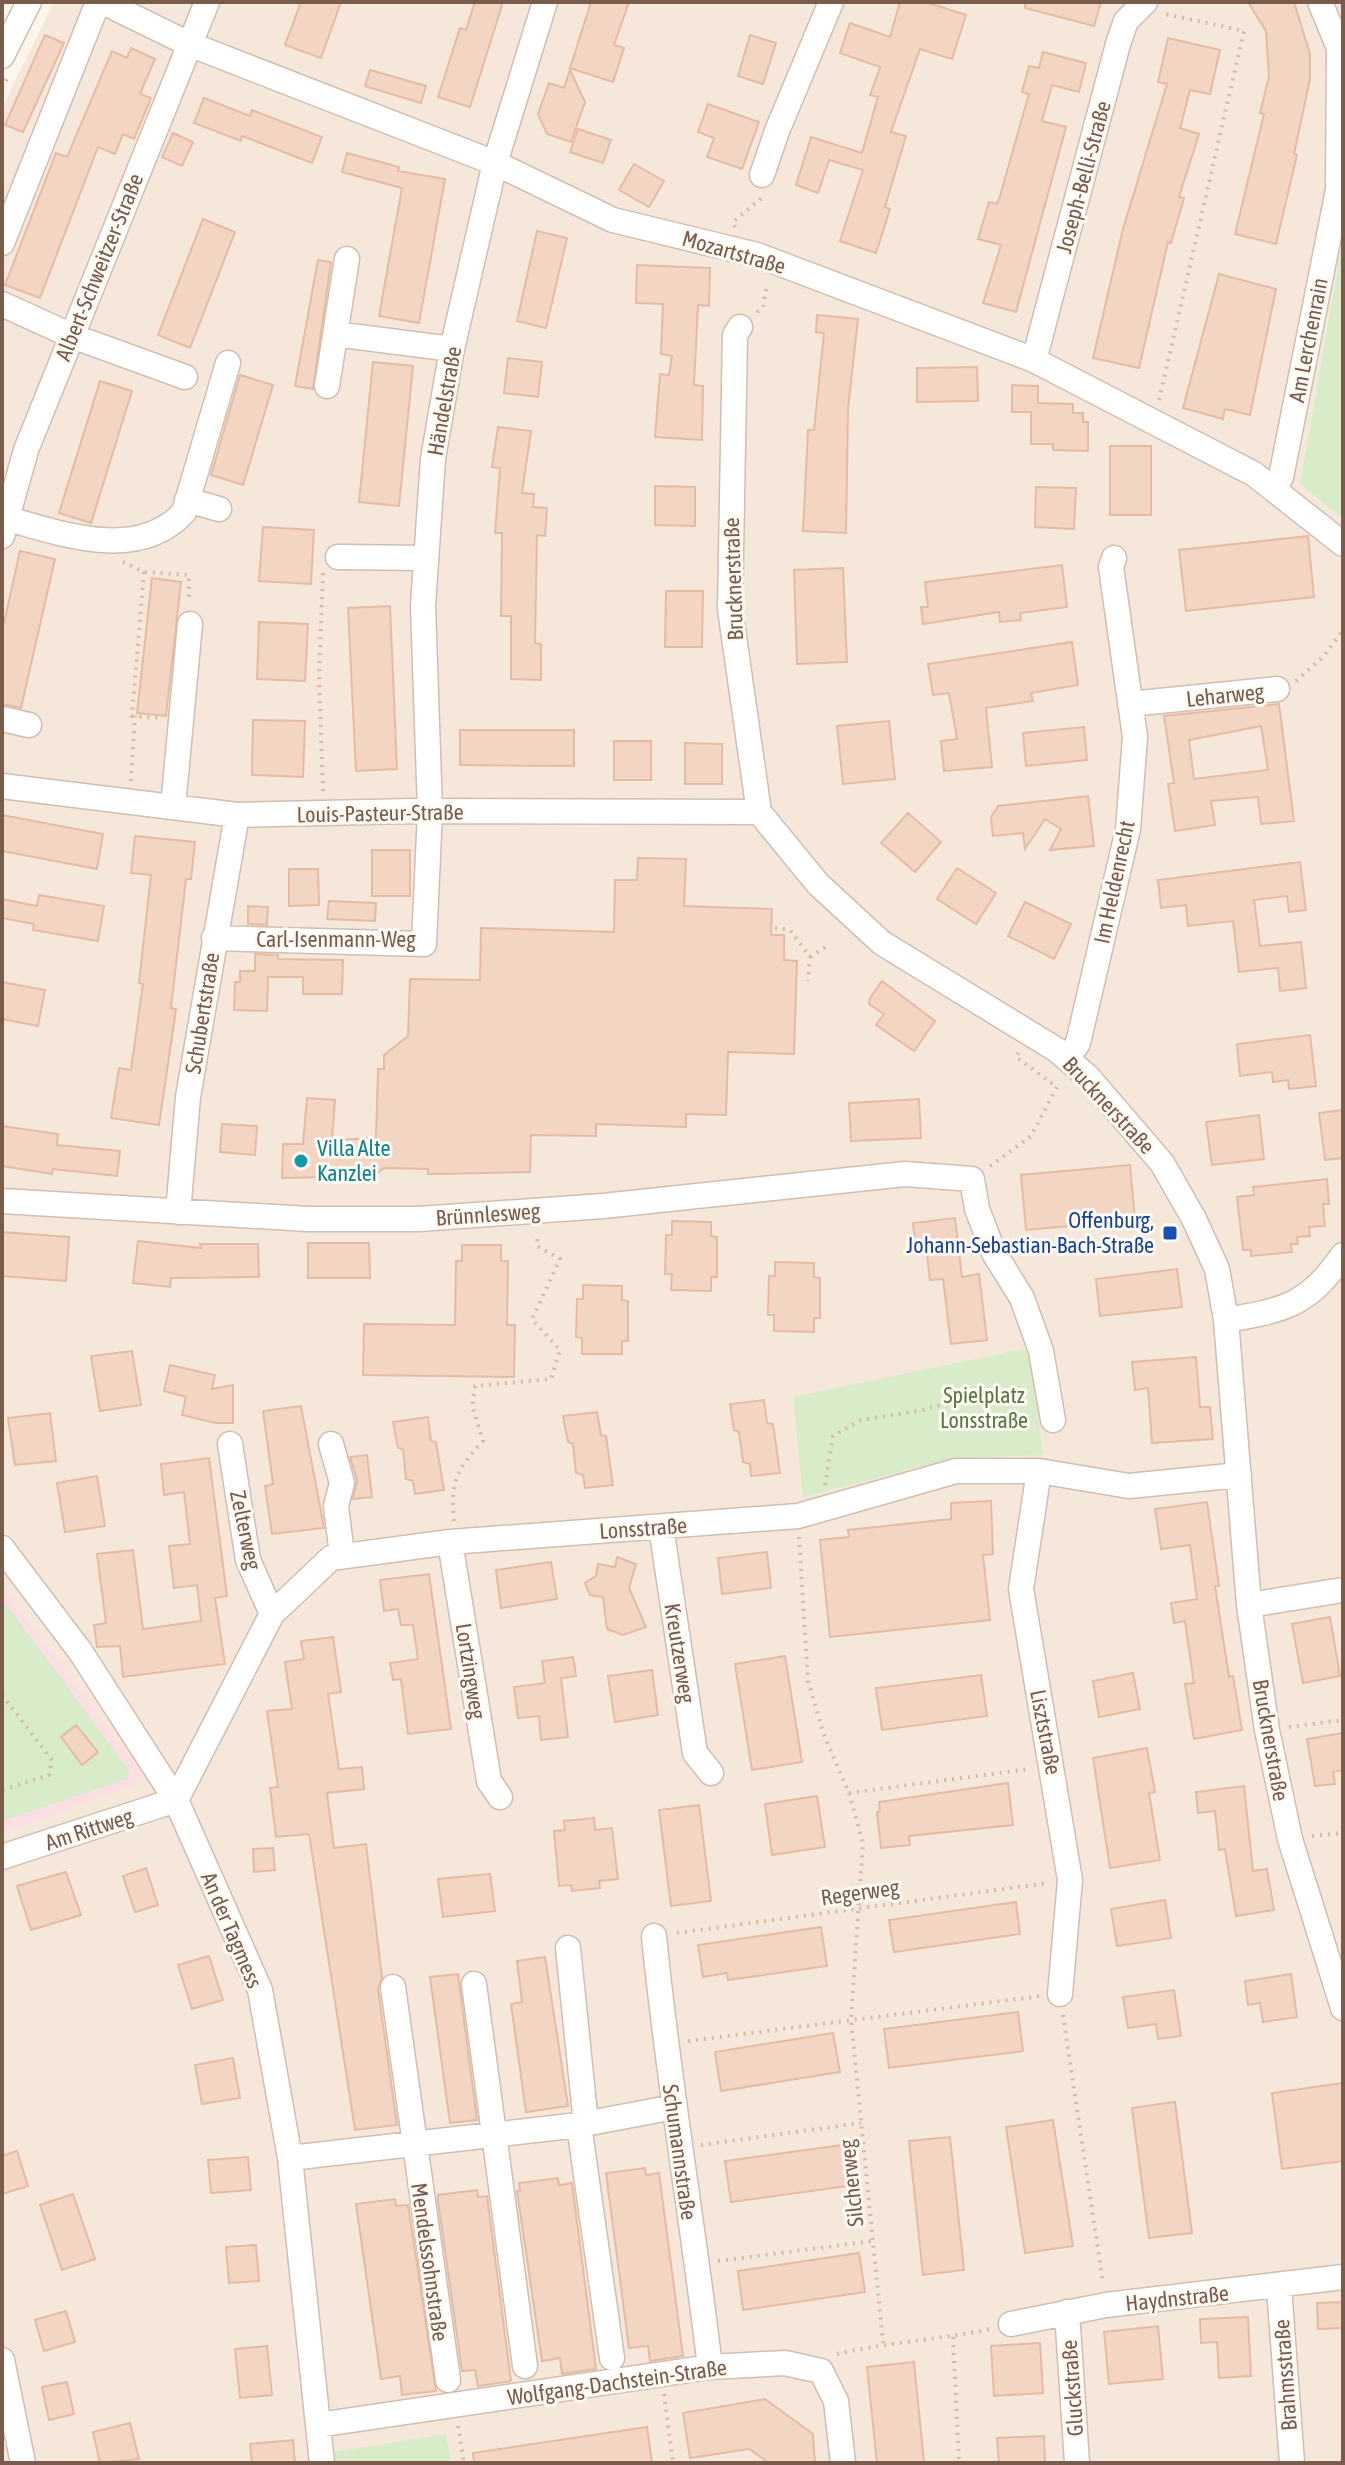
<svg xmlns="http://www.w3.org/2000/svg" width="1345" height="2465" font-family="'Asap Condensed',sans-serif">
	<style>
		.residential { fill: #f5e8da }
		.medical { fill: #fbdfe3 }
		.green { fill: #d8ecc9 }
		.building { fill: #f3d5c3; stroke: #e6bba3; stroke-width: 2; fill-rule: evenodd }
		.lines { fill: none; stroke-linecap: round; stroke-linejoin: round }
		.minor-casing { stroke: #d1beb0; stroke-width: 27 }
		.path { stroke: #d9b8a5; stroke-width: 4; stroke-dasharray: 2 6; stroke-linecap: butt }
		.minor { stroke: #fff; stroke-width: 24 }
		.culture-dot { fill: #0f9aa8; stroke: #fffaf3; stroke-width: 3 }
		.transit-dot { fill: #1a4fb4; stroke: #fffaf3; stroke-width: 3 }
		.labels { text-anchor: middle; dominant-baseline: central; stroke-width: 6; stroke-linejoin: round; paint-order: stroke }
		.street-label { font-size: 22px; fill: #7a5c4d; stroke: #fffaf3 }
		.culture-label { font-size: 22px; fill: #0d838f; stroke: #fffaf3; text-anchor: start }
		.transit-label { font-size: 22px; fill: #164399; stroke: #fffaf3; text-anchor: end }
		.park-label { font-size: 22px; fill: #537a41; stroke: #fffaf3 }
	</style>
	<rect width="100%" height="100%" fill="#fdf6ec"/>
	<path class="residential" d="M54,2H1343V236L1300,484L1343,519V2463H2V108Z"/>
	<path class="medical" d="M2,1586L142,1773L139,1784L2,1833Z"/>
	<path class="green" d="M1343,236V519L1300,484Z
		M1029,1348L1043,1455L953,1458L803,1497L793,1397Z
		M2,1598L129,1770L127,1779L2,1821Z
		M446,2434L451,2463H335L333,2452Z"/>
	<path class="building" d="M301,2H341L321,58L285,45Z
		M475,2H503L470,107L438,97L460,28L466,30Z
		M591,2H629L614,45L624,48L613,82L570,68Z
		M900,2H926L966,15L952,59L920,49L891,132L906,136L885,207L890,209L876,253L840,241L863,170L829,160L818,193L796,185L811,137L862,153L878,97L870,95L880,67L840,53L850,23L890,37Z
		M1025,2H1101L1094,26L1025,8Z
		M1248,2H1294L1310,54V79L1294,154L1297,155L1276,244L1235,234L1264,114L1260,113L1269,76L1266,31Z
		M45,35L64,43L23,132L5,125Z
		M750,35L776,43L763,84L738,76Z
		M1168,38L1220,50L1210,94L1190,90L1180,128L1199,134L1179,197L1184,198L1171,243L1168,242L1139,368L1093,358L1123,229L1167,84L1158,82Z
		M131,48L155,59L140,94L151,98L134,139L123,134L115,154L98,147L40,298L5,285L56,153L67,157L112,51L127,58Z
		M1043,52L1086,63L1079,92L1052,85L1042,121L1066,127L1016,312L983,303L1001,245L978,239L989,202L997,204L1000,196L1029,94L1022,92L1029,66L1039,68Z
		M370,70L426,86L421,103L365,86Z
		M570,70L585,102L571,142L547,134L538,114L549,83L564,88Z
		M204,98L250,116L252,110L322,137L312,163L242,136L241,141L194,123Z
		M708,104L759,122L742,169L707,157L714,138L698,132Z
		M578,129L611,140L603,163L570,152Z
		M173,133L193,142L182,166L162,157Z
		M347,153L399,167L398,171L445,179L419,323L379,316L402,188L342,172Z
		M634,164L664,181L649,207L619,190Z
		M203,219L235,232L190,348L158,335Z
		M537,231L567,238L546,328L517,321Z
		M318,260L331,262L313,389L295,386Z
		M637,265L710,268L709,306L698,305L694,385L703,386L702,440L655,437L660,374L669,375L672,356L661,354L663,304L636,303Z
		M1219,274L1276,289L1250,415L1225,409L1223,419L1183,408Z
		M817,315L858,319L848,409L846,533L803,531L808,430H814L824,333L816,332Z
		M508,358L542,362L538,397L504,393Z
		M373,362L413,366L399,506L359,502Z
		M977,367L978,401L917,402V368Z
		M240,375L273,385L243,485L211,475Z
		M100,381L132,391L91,523L59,513Z
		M1012,385L1038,386V403L1073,404V413H1083V422H1088V451L1053,450V444H1031V412H1012Z
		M498,427L531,431L522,493L534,494L533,507L547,508L545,536L537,535L535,643L541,644V680L511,679V616H501L502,533H495L500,468L492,467Z
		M1110,446H1151V515H1110Z
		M655,486L695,487V526L655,525Z
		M1036,487L1076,488L1074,529L1035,527Z
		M263,527L314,530L311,584L259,581Z
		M1308,536L1314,597L1186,611L1179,550Z
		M20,551L55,559L21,708L2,704V632Z
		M1062,565L1067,607L1020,613L1021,620L1000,622L999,612L923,624L921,607H928L925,582Z
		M843,568L847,662L797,664L794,570Z
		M152,578L181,582L166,716L137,713Z
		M666,591H703L702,647H665Z
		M390,606L397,769L356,771L348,608Z
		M259,622L308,624L305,681L257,679Z
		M1072,642L1078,685L1031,693L1033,701L986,708L992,767L944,771L941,741L957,739L949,693L933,695L928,664Z
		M1279,704L1294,821L1261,824L1258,797L1211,801L1215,825L1175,831L1168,784L1174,783L1164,716ZM1261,726L1268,770L1194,779L1189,740Z
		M253,720L305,721L303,777L252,775Z
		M889,721L895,779L843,784L837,726Z
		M1084,727L1087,760L1026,766L1023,733Z
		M460,730H574V766L460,765Z
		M614,741H651V780H614Z
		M685,743L722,744V784H685Z
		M1088,796L1094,846L1050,850L1061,829L1045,819L1025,849L1023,833L993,836L991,817L998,806Z
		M908,813L941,842L915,872L881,843Z
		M2,815L103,834L97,869L2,851Z
		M135,836L195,842L191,879H186L171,1008L176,1009L159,1125L111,1118L119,1068L131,1070L143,984L139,983L151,875L131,873Z
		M372,850H410V896H372Z
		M638,858L686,859L684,906L772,909L771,935H784V960L797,961L794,1054L728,1052L726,1115L686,1114V1127L596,1124V1136L531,1135L530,1172L438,1174H428V1169L384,1168L374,1176L282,1178L283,1144H303L307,1098L335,1100L332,1140L376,1138L378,1069H384V1055L408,1036L410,979L480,980L481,928L614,932L615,880H637Z
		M1300,862L1306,910L1289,912L1287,896L1254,900L1260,946L1301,942L1306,988L1280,991L1278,968L1239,972L1233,921L1188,926L1186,905L1161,908L1158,880Z
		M957,868L996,893L976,924L937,899Z
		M289,869H318L319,905L289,906Z
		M39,895L104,906L98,941L33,930L34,924L2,918V899L37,906Z
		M329,901L376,903L375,921L327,919Z
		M1025,902L1071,924L1054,959L1008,936Z
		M248,906L268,907L267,925L248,924Z
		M255,954L278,955V959L343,960L342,994H303V977H268L267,1011L234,1010L235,982H240V971H255Z
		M882,981L935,1021L914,1051L876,1025L884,1014L869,1004L870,998Z
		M2,982L45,990L38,1026L2,1019Z
		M1310,1035L1316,1086L1289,1089L1288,1080L1273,1082L1272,1072L1240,1076L1237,1044Z
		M919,1099L921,1138L851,1141L849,1103Z
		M1343,1110V1158L1325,1160L1319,1113Z
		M1259,1115L1264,1159L1212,1165L1206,1122Z
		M222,1124L257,1126L255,1155L220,1152Z
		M2,1126L58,1134L57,1145L120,1151L117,1176L53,1169L52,1174L2,1166Z
		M1130,1165L1135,1220L1026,1230L1021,1175Z
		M1327,1179L1329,1204H1323L1325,1226L1309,1227L1310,1236L1297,1237L1298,1244H1291L1292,1252L1251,1256V1250H1243L1237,1197L1254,1195L1253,1187Z
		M955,1218L962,1277L979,1274L987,1340L951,1344L943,1279L930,1280L925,1239L915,1240L913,1223Z
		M672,1221L711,1222V1236L717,1237V1277H711V1291L671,1290L672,1274H665L666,1235H672Z
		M2,1232L69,1237L66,1281L2,1276Z
		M138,1241L201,1248L200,1244H258L259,1277L171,1278L170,1287L133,1283Z
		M308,1243H369L370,1278H308Z
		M462,1245H501V1261H508L507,1325H515L514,1377L363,1375L364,1324L455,1325L456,1261H462Z
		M775,1262L814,1263V1277L820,1278V1318H814V1332L774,1331V1315H768L769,1276H775Z
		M1177,1269L1182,1307L1100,1316L1096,1279Z
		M583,1285L622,1286V1300L628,1301V1341H622V1354H582V1338L576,1337L577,1299H583Z
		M132,1351L141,1405L100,1411L91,1356Z
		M1196,1357L1200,1407H1210L1213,1439L1152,1443L1148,1388L1135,1390L1132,1362Z
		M170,1365L215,1375L212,1389L233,1385V1423H216L182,1415L186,1397L164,1391Z
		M764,1400L767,1423L773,1424L780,1473L751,1476L750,1464L743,1462L739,1432L734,1430L730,1404Z
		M301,1406L324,1528L272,1534L265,1486L273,1484L263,1411Z
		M597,1412L601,1435L606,1436L613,1485L585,1488L583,1475L576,1473L573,1444L568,1442L563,1416Z
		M50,1413L56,1461L15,1465L8,1418Z
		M428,1417L431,1441L436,1442L444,1490L415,1494L413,1481L406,1479L403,1449L398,1448L393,1422Z
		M367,1455L372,1497L353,1499L357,1480L350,1457Z
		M209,1458L227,1596L215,1598L225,1664L123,1677L120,1646L97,1647L94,1625L106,1623L97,1554L133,1550L143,1629L201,1621L197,1585L174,1588L169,1546L190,1544L184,1492L164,1495L161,1464Z
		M97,1476L105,1526L65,1532L57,1483Z
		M991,1501L993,1554L983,1555L990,1620L830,1637L820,1540L849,1537L848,1530L951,1519V1503Z
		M1207,1502L1219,1586H1215L1229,1677L1233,1676L1242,1730L1194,1739L1185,1684L1194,1683L1185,1621L1174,1623L1171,1603L1197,1599L1190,1545L1161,1549L1155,1509Z
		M767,1552L771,1588L722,1594L718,1558Z
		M617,1557L636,1564L629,1588L646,1627L623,1635L607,1629L603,1597L590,1595L585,1583L596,1576L598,1564L615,1567Z
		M551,1562L557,1599L501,1608L496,1570Z
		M429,1574L451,1729L408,1734L401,1679L393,1680L390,1663L418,1659L413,1625H401L398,1609L384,1611L380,1580Z
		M1330,1617L1340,1676L1303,1683L1292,1624Z
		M333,1637L341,1692L328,1694L339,1769L362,1767L364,1789L327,1793L334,1848L366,1844L382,1978L378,1989L397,2125L355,2130L309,1834L276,1837L270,1788L278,1787L267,1711L292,1709L285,1662L304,1659L301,1641Z
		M785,1656L802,1762L752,1770L735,1664Z
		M573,1657L576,1676L561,1678L568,1737L541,1740L539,1716L518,1718L514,1687L545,1683L542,1661Z
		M652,1670L658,1715L615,1722L608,1676Z
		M1133,1673L1140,1709L1099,1717L1093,1681Z
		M981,1675L987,1716L882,1730L876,1688Z
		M76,1725L98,1752L82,1765L61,1737Z
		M1343,1733V1770L1333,1772L1335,1784L1315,1786L1307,1739Z
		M1147,1748L1155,1792L1149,1793L1160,1860L1110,1868L1093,1758Z
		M1008,1783L1013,1825L909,1836L910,1845L881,1848L877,1812L880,1811L879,1802Z
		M1244,1786L1253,1871L1267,1869L1274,1910L1236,1916L1225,1849L1219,1850L1215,1811L1198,1813L1196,1792Z
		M817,1796L825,1847L772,1855L765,1804Z
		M699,1805L711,1901L671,1906L659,1810Z
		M594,1818L595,1830L612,1828L618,1879L599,1881L600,1888L572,1891L571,1885L559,1886L554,1831L565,1830L564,1821Z
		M273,1848L275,1870L254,1872L253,1849Z
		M146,1868L158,1905L135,1912L123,1876Z
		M66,1872L81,1915L31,1930L17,1886Z
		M490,1874L495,1911L443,1917L438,1879Z
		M1165,1900L1171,1938L1117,1946L1111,1909Z
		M1016,1902L1020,1934L894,1952L889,1920Z
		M821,1927L827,1966L728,1980L727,1973L703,1977L698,1945Z
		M209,1956L223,2000L192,2009L178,1965Z
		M545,1957L568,2106L526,2112L511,2004L522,2002L517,1961Z
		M458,1974L477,2120L450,2123L430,1977Z
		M1291,1974L1297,2017L1263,2022L1260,2003L1248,2005L1245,1981Z
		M1174,1990L1181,2036L1158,2039L1156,2024L1128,2028L1123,1997Z
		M1018,2012L1023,2051L889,2068L884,2029Z
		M833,2033L840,2072L721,2091L715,2052Z
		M233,2058L240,2098L202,2104L195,2065Z
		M1343,2083V2161L1282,2169L1272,2093Z
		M1175,2102L1192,2233L1149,2238L1132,2108Z
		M1053,2120L1073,2246L1025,2253L1006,2127Z
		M950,2137L964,2270L923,2275L909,2141Z
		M843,2145L848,2186L731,2202L725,2161Z
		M17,2151L28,2186L2,2194V2156Z
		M248,2157L251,2190L211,2193L208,2160Z
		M645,2168L646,2175L659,2173L683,2356L650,2361L648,2346L629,2348L606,2173Z
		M558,2178L559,2185L572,2183L596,2369L562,2374L560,2358L542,2361L517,2191H520L519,2183Z
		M477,2190L478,2197L487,2196L511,2381L478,2386L475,2370L462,2371L438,2201V2195Z
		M73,2194L95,2259L62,2270L40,2205Z
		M395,2199L396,2206L408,2205L436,2391L402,2395L400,2376L381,2379L356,2204Z
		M256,2245L259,2281L229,2283L226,2247Z
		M859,2253L865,2292L743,2310L738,2271Z
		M1343,2302V2328L1318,2329L1317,2303Z
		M66,2311L75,2342L44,2351L35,2320Z
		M1248,2317L1251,2376L1219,2378L1217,2342L1201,2343L1200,2319Z
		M1158,2326L1163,2379L1109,2384L1104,2332Z
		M1040,2343L1043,2393L994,2396L991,2346Z
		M267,2346L272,2395L240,2398L235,2349Z
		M914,2362L924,2463H877L867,2367Z
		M67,2382L74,2414L49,2420L42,2387Z
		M765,2399L813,2434L815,2463H769L749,2449L690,2458L683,2413Z
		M130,2423L139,2459L100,2463L93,2432Z
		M647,2427L652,2463H474L473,2453Z
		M1044,2436L1045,2463H999L997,2438Z
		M293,2440L295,2463H252L250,2444Z"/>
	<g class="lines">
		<g class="minor-casing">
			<path id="minor" d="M103,2L189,44L495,163L613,220L757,255L1034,360L1254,474L1343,544
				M2,56L29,2
				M762,175L777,131L831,2
				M2,243L98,2
				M2,304L72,336L185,377
				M740,327L735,335L730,609L759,812L818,884L882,943L1057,1050L1088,1077L1162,1163L1194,1219L1217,1269L1226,1320L1249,1605L1267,1730L1290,1839L1343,2008
				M335,334L452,349
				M1034,360L1118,44L1126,21L1145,2
				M327,386L347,259
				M1275,488L1281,477L1338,190L1339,48L1320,2
				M187,500L219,509
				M2,517C59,533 138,563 184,512L228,363
				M2,536L26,450L207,2
				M338,557L425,558
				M1130,704L1277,689
				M2,719L29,725
				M2,786L237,815L412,811L759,812
				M173,807L190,624
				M214,938L424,944L430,811L423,606L433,459L452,349L495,163L545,2
				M1067,1059L1078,1043L1128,829L1135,737L1111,567L1114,558
				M2,1201L308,1219H419L603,1206L905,1174L972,1179L977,1209L994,1253L1022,1298L1041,1351L1053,1420
				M178,1212L188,1097L237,815
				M1226,1320C1285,1310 1307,1306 1343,1255
				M230,1444L248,1560L272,1614
				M331,1444L342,1483L336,1506L342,1555
				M1039,1471L1021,1589L1070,1880L1060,1994
				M661,1527L695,1753L711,1773
				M450,1542L489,1781L500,1797
				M2,1548L80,1651L176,1800L260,1990L290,2158L322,2463
				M1249,1605L1343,1590
				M176,1800L272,1614L331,1558L450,1542L798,1516L956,1471H1039L1129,1486L1239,1475
				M2,1857L176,1800
				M654,1936C668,2080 693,2223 710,2367
				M568,1948L586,2124
				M474,1984L525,2366
				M393,1987L448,2380
				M579,2125L612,2358
				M290,2158L579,2125L674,2107
				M1279,2287L1292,2463
				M1067,2312L1077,2463
				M1011,2324L1106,2305L1343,2277
				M2,2360L23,2463
				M318,2425L710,2367L785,2363L821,2371L836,2401L843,2463"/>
		</g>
		<path class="path" d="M2,88L8,76
			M735,227L733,222L764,196
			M757,312L763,307L767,284
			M1159,400L1244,31L1165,14
			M123,562L144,572L189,575V602
			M144,572L132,716L161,718
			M1296,681L1323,657L1343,630
			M131,781L135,716
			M323,791L319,676L323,572
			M775,928L790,930L810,957L808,981
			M810,957L827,946
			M990,1166L1031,1136L1057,1087L1016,1057L1019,1052
			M825,1485L833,1436L861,1420L923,1410L970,1396L999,1402L1026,1397
			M454,1521C450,1482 457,1469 483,1441L472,1406L475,1386L551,1379L560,1350L532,1319L560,1259L537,1246L538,1233
			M799,1537L808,1681L824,1735L849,1793L863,1843L851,2019L883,2343
			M2,1695L52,1760L49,1775L2,1790
			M1289,1727L1343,1720
			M849,1793L1029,1769
			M1312,1836L1343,1833
			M677,1933L1048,1883
			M1063,2015L1103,2283
			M688,2041L1041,1996
			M701,2145L861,2123
			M718,2261L873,2241
			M953,2337L959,2463
			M837,2354C888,2342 939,2340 990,2329
			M664,2394L673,2463
			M458,2426L464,2463"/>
		<use href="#minor" class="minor"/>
	</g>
	<circle class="culture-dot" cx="301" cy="1161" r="8"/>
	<rect class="transit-dot" x="1162" y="1225" width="16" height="16" rx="4"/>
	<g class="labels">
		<g class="street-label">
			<text transform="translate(1083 177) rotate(-75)">Joseph-Belli-Straße</text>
			<text transform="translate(734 252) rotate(16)">Mozartstraße</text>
			<text transform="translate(99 267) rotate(-68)">Albert-Schweitzer-Straße</text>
			<text transform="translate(1308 340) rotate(-79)">Am Lerchenrain</text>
			<text transform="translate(444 401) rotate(-80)">Händelstraße</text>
			<text transform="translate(733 579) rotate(-92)">Brucknerstraße</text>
			<text transform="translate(1225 695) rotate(-6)">Leharweg</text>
			<text transform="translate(380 813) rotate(-1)">Louis-Pasteur-Straße</text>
			<text transform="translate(1114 882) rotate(-78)">Im Heldenrecht</text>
			<text x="336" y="939">Carl-Isenmann-Weg</text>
			<text transform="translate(202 1013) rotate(-81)">Schubertstraße</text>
			<text transform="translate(1109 1105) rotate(47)">Brucknerstraße</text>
			<text transform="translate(488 1214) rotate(-4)">Brünnlesweg</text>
			<text transform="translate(643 1528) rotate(-4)">Lonsstraße</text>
			<text transform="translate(246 1530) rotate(78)">Zelterweg</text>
			<text transform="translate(680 1653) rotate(81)">Kreutzerweg</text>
			<text transform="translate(471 1671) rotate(81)">Lortzingweg</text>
			<text transform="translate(1046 1732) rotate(79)">Lisztstraße</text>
			<text transform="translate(1271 1740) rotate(80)">Brucknerstraße</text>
			<text transform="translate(89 1829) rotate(-18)">Am Rittweg</text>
			<text transform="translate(860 1892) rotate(-8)">Regerweg</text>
			<text transform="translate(232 1930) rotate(67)">An der Tagmess</text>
			<text transform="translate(680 2152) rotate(82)">Schumannstraße</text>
			<text transform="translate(851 2183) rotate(-96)">Silcherweg</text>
			<text transform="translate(430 2262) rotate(82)">Mendelssohnstraße</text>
			<text transform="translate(1177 2298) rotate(-6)">Haydnstraße</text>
			<text transform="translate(1285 2375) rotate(-94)">Brahmsstraße</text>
			<text transform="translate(617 2382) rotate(-8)">Wolfgang-Dachstein-Straße</text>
			<text transform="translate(1072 2388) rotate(-94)">Gluckstraße</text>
		</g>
		<g class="culture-label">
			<text x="317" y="1148">Villa Alte<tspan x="317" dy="25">Kanzlei</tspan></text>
		</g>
		<g class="transit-label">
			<text x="1154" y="1220">Offenburg,<tspan x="1154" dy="25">Johann-Sebastian-Bach-Straße</tspan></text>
		</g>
		<g class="park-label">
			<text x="984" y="1395">Spielplatz<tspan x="984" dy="25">Lonsstraße</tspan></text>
		</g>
	</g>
	<rect width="1345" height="2465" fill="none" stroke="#7a5c4d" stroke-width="8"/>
</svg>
